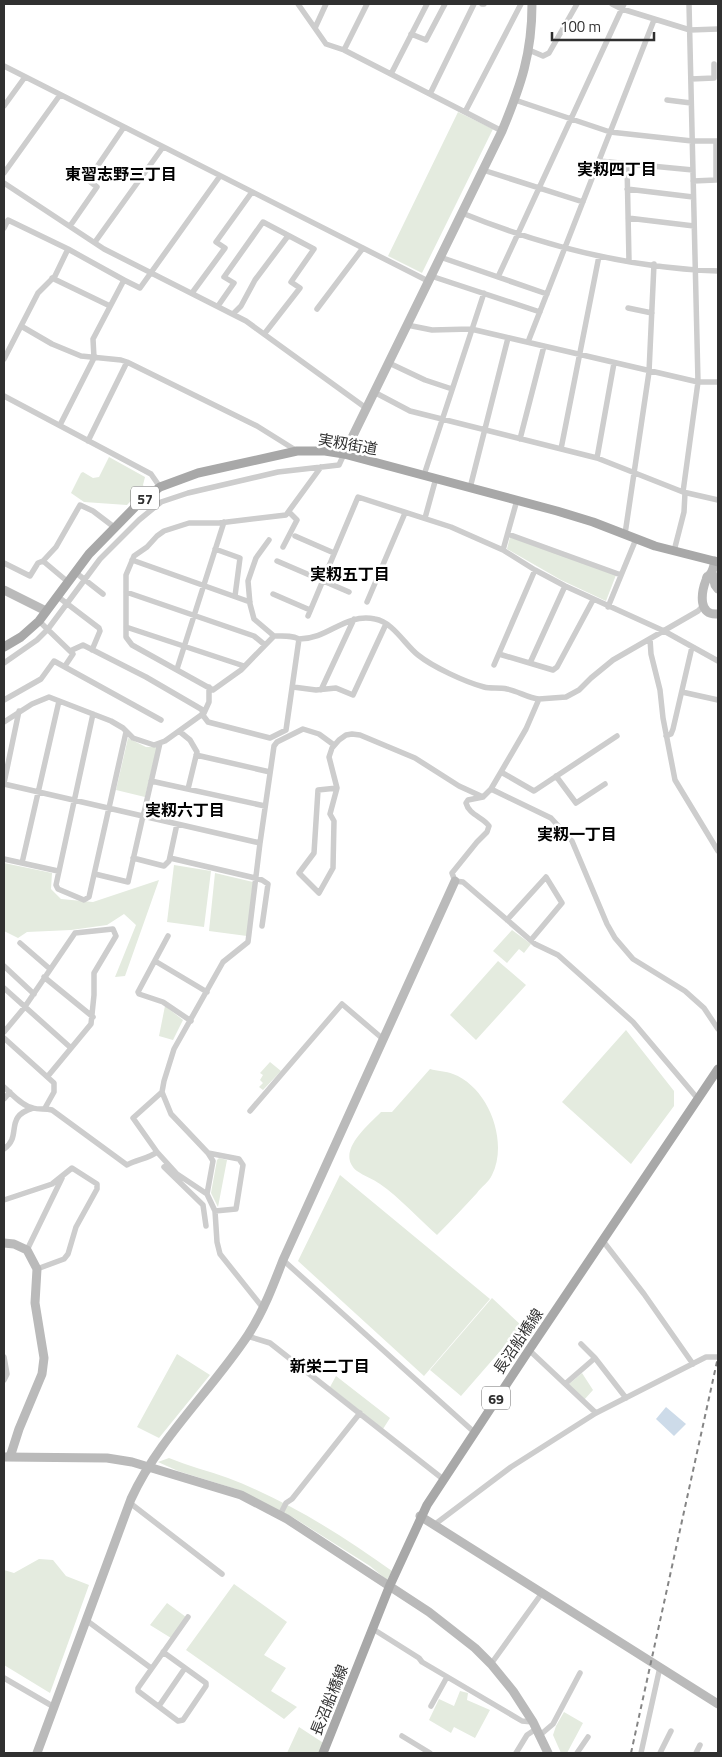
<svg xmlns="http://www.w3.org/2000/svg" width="722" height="1757" font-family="'Titillium Web','Noto Sans JP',sans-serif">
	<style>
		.green { fill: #e4ebdf }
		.water { fill: #cddbe9 }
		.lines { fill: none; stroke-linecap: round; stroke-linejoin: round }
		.street { stroke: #cdcdcd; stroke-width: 5.5 }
		.secondary { stroke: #bababa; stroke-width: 9 }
		.primary { stroke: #a8a8a8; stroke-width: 9 }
		.rail { stroke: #858585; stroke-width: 2; stroke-dasharray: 5 4; stroke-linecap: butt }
		.labels { text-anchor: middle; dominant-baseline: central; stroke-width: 5; stroke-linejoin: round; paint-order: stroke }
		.shield { fill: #fff; stroke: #6e6e6e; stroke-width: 1 }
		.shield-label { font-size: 14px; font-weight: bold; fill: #303030 }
		.street-label { font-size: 15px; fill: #303030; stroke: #fff }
		.neighbourhood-label { font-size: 16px; font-weight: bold; fill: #000; stroke: #fff }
	</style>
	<rect width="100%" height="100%" fill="#fff"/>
	<path class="green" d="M458,112L493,129L422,273L388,256Z
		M109,457L145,477L143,485L144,487L127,505L84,502L71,493L81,473L83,472L93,478L99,477Z
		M510,537L616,575L606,601L561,580L507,549Z
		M128,738L146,747H157L145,797L116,790Z
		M4,863L52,873L51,889L61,899L93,902L159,880L125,976L115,977L136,925L124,914L107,925L71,930L27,932L18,938L4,931Z
		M174,865L211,871L204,927L167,922Z
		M215,873L253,882L247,936L209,931Z
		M512,930L531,944L524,953L519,949L507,963L493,951Z
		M498,961L526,985L476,1040L450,1015Z
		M165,1006L183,1020L173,1040L159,1036Z
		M626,1030L674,1091V1106L631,1164L562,1102Z
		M270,1062L281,1071L263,1090L259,1087L263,1083L260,1080L263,1075L260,1073Z
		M430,1069C437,1071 446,1071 453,1074C488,1087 509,1141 492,1175C489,1182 481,1187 477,1193C464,1207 451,1221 437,1235C420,1220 399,1197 380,1184C373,1179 364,1176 357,1171C334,1152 369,1125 381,1112H392Z
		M219,1158L227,1160L218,1207L211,1193L217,1160Z
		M340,1175L490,1299L424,1376L298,1261Z
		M492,1298L522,1326L461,1396L430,1370Z
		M177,1354L210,1375L159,1438L137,1427Z
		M582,1373L593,1390L584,1400L568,1385Z
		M336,1376L390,1418L383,1429L330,1387Z
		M169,1458C188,1466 209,1471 228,1478C286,1500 342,1535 392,1571L387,1580L370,1566L294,1518L236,1489L178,1471L158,1462Z
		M39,1559L53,1560L66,1576L89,1585L50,1693L4,1665V1570L14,1573Z
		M234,1584L287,1622L264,1655L286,1668L271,1691L297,1707L284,1719L186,1650Z
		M167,1603L186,1617L171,1638L150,1625Z
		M460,1691L468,1693L467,1700L490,1710L475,1738L454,1727L451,1733L429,1720L439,1699L454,1706Z
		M564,1712L583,1723L567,1753H561L553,1735L556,1726Z
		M299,1727L325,1744L322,1753H287Z"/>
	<path class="water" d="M666,1407L686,1424L674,1436L656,1419Z"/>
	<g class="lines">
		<path class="street" d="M298,4L326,44L344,50L502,131
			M482,4H484
			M612,4L622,9L690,30L718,29
			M315,28L326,4
			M411,34L426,40L445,4
			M344,50L367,4
			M529,50L543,56L549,53L577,4
			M4,66L428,281
			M391,74L427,4
			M691,79L714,78V64
			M430,94L474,4
			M515,100L610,132L692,141H718
			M667,100L691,103
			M4,106L25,77
			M465,112L521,4
			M599,161L693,170
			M627,164L629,261
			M483,170L583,202
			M4,173L60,95
			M693,181L716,180V141
			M4,183L104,249L246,321L366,408
			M627,189L693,197
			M462,213C543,246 630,268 718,271
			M628,218L694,226
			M70,226L97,187L88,180L124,127
			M4,228L8,220L68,249L55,276L38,293L4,359
			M95,242L163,147
			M68,249L124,280
			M440,257L547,294
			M431,276L540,312
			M498,277L624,4
			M52,278L110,306
			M192,293L225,248L216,242L252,192
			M218,306L234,283L224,277L263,222L314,249L291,282L300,288L265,333
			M628,308L652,313
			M317,309L363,248
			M233,314L241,306L255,280L288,236
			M407,325L432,330L471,329L698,382H718
			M21,326L52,344L81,356L121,360L127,362L257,426L297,451
			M528,342L654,20
			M389,363L425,380L452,389
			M374,392L410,411L597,458L683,492L718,500
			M4,396L151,474L160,487
			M60,425L94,358L93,339L124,280L140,288L220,176
			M520,439L544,346
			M88,441L127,362
			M561,449L599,256
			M597,458L614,363
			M424,475L484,293
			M470,488L508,338
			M683,492L698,382L689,4
			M517,500L503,550L535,570L565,586L664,631L718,661
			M425,518L436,478
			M508,534L621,575
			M625,534L649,372L654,264
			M295,536L334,553
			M269,540L256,558L248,581L250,604L254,619L274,636C284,636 291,635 299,639
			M283,547L297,520L289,512
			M215,549L240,558L235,596
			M674,551L684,512L685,493
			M132,560L250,602
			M43,561L56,547L80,505L93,511L114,527
			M277,561L349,592
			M4,563L30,576L38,563L43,561L68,582
			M75,572L103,594
			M126,592L254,636L265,645
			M273,594L310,610
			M57,596L99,628L100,631L92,650
			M367,602L405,513
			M608,607L636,539
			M308,616L358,497L451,527L503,550
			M39,621L73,654L65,666
			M126,627L244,666
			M274,636L241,670L213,690L132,645L126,637V575L134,556L147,547L157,536L164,531L189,523H219L286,515L321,467
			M650,639L651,654L660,690L663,718L675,780L718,851
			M70,651L83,645L146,677L201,709L204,713
			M499,654L553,670L557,667L593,600
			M4,663L37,640L48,629L100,559L139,520L161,502L188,493L278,472L339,465L344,454
			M530,663L565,586
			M494,665L535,570
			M177,669L224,522
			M293,687L316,690L336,688L353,695L386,624
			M321,690L354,619
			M682,692L718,700
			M4,700L41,679L54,661L161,720
			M93,714L56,885L58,889L84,900L89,897L126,732
			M202,714L208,722L270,738L286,730L299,639C329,639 344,613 375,619C393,622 405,645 418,655C433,667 465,682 484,687C491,689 499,687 507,689C518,691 528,698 539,699
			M4,722L32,704L49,697L111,721L123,728L133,738L154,745L165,741L204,713L209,702V687
			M179,731L190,740L197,752L188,789
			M666,736L671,734L673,729L692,647
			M196,755L270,772
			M501,772L534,791L617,736
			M556,776L576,803L605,784
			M151,781L265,806
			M4,783L19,711
			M4,784L260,843
			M337,788L318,790L314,853L299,873L319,893L333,868L334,821L330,814L337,788L329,757L332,748L339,740L346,735L352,734L360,735L415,758L459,786L483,797
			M491,789L551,818L572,841L607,924L615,938L633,959L685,991L704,1008L718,1029
			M143,817L160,743
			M133,858L164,866L169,861L177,824
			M170,858L251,877L262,880L268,884L262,926
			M4,859L58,871
			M22,863L59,701
			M95,874L128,882L143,816
			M507,920L546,877L562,903L531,940
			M168,936L138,992L139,994L163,1002L191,1021
			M20,943L50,969
			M155,961L207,992
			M4,966L34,994
			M44,977L93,1017
			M4,988L71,1048
			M4,1032L24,1008L75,933L113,929L116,936L94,973V995L91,1024L48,1076
			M4,1038L54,1083V1092L45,1108
			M4,1087C12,1094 22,1106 33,1108C39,1110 45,1108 52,1110L127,1165C137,1159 148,1159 157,1152
			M162,1092L133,1118L157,1152L177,1174L207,1194
			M4,1099L10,1092
			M698,1099L633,1022L558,955L535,944L463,882L455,881L452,873L477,842L487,832L489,826C483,817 469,815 466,803L468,800L483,797L491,789L526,729L539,699L566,697L579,690L591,678L613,660L698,611L703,606
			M250,1111L342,1004L383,1039
			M4,1149C23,1136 3,1117 33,1108
			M208,1153L239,1159L243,1165L236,1209L215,1211
			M164,1167L203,1205L206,1226
			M4,1200L52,1184L72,1168L97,1184V1189L76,1227L68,1254L64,1259L37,1269
			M603,1241L644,1294L693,1364
			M27,1250L62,1178
			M283,1260L474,1432
			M263,1308L220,1254L217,1242L215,1211L207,1194L213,1161L208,1153L171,1114L162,1092L164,1081L174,1049L223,962L248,942L260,843L274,746L277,742L303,729L319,734L334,745
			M247,1336L270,1343L443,1479
			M581,1344L595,1358
			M529,1350L596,1413
			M4,1357L7,1374L4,1380
			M565,1384L595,1358L626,1398
			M130,1503L222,1574
			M280,1515L286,1503L292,1499L360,1413
			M434,1525L511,1467L596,1413L706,1357H718
			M86,1620L151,1668
			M373,1629L419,1658L422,1662L522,1721L533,1722
			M163,1652L206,1683V1686L183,1720L178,1721L138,1691V1688L188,1617
			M491,1664L542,1593
			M4,1678L54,1707
			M159,1706L185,1668
			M431,1706L447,1677
			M402,1736L430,1753
			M539,1736L553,1724L580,1673
			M516,1753L527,1735L536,1729
			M577,1753L588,1737
			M641,1753L660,1667
			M660,1753L671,1731
			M696,1753L700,1745"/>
		<path class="secondary" d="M344,454L502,131C521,85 532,54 532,4
			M715,561C714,565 713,570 711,573C707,579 708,573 706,580C701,593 698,616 718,614
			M712,572L715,585L718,589
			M4,590L46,611
			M4,1243L14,1244L27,1250L37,1269L35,1303L44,1358L42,1374L19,1429L10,1457
			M4,1457L107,1458L132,1462L241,1495L287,1519L429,1612L475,1648L491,1664L513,1691L533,1722L548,1753
			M420,1516L718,1704
			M37,1753L131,1499C159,1438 211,1391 248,1335C263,1312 273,1286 283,1260L455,881"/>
		<path class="primary" d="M4,647L21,637L39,621L89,554L138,504L160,487L198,473L297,451H325L344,454L557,511L593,522L655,546L718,562
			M323,1753L390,1585L427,1505L529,1350L718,1069"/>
		<path class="rail" d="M631,1753L718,1357"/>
	</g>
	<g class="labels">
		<g class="shield">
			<rect x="131" y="486.5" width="28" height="23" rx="4"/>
			<rect x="482" y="1386.5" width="28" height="23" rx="4"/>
		</g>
		<g class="shield-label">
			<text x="145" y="498">57</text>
			<text x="496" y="1398">69</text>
		</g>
		<g class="street-label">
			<text transform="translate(348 444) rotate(10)">実籾街道</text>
			<text transform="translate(518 1341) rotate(-56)">長沼船橋線</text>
			<text transform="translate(329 1700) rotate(-68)">長沼船橋線</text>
		</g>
		<g class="neighbourhood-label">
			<text x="617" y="169">実籾四丁目</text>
			<text x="121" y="174">東習志野三丁目</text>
			<text x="350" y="574">実籾五丁目</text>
			<text x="185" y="810">実籾六丁目</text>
			<text x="577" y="834">実籾一丁目</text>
			<text x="330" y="1366">新栄二丁目</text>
		</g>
	</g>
	<rect width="722" height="1757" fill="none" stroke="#303030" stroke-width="10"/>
	<path d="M552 32v8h102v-8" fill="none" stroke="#303030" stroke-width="2.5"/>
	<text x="560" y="32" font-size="15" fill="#303030" stroke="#ffffff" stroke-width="4" paint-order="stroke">100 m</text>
</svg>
